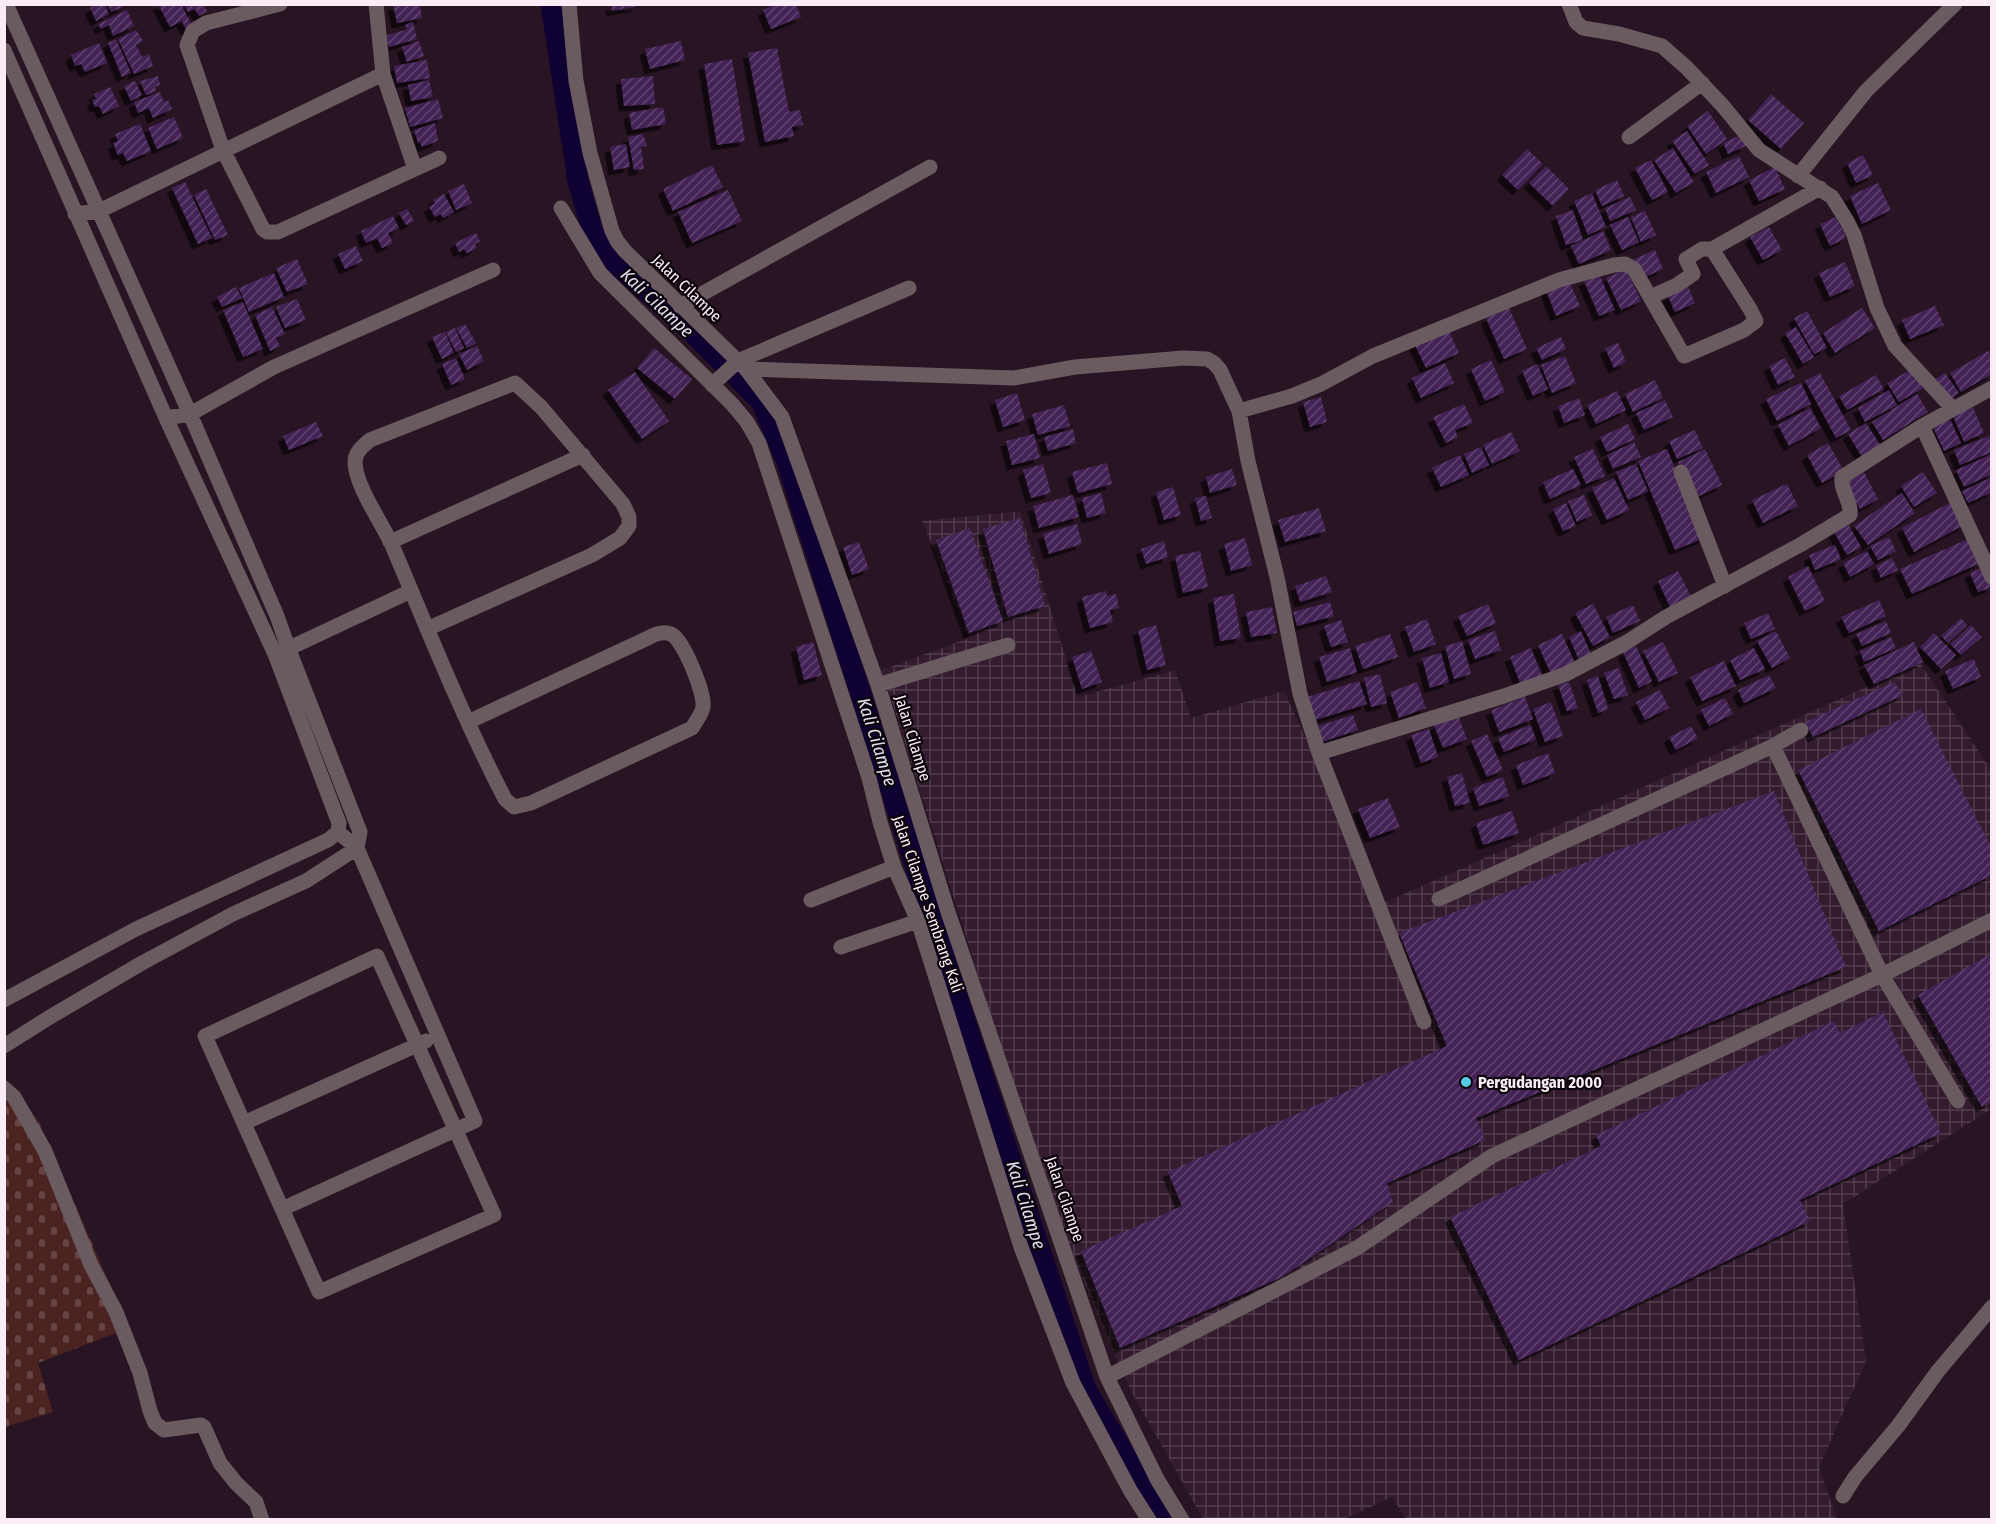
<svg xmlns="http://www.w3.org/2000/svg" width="1996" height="1524" font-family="'Fira Sans Condensed',sans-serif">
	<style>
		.industrial { fill: url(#industrial-grid) }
		.cemetery { fill: url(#cemetery-stones) }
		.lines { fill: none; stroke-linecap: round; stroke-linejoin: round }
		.canal { stroke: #100133; stroke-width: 21 }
		.building { fill: url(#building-hatch); filter: url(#shadow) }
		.minor { stroke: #695b5f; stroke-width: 15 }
		.poi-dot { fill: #57c9e2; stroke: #0b040a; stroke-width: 2 }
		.labels { text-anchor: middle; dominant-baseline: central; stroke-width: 4.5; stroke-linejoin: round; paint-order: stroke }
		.street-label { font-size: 16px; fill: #fbedf7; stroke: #0b040a }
		.poi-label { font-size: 16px; font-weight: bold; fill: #fbedf7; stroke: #0b040a; text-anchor: start }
		.water-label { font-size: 18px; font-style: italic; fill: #e1e0f2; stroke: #0b040a }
	</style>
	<defs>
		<pattern id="industrial-grid" width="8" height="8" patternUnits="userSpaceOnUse" patternTransform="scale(1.5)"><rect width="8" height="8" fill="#341b2e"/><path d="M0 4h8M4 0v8" fill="none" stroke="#523c4d"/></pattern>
		<pattern id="cemetery-stones" width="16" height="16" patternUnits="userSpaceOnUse" patternTransform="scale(1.5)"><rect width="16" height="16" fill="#4b2422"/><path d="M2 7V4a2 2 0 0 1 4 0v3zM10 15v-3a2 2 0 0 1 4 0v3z" fill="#664443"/></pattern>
		<pattern id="building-hatch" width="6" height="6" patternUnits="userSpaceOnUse" patternTransform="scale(1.5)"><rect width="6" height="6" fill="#442457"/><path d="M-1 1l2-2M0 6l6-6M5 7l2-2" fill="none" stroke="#604470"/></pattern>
		<filter id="shadow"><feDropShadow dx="-5.5" dy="5.5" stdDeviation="0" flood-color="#0009"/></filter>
	</defs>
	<rect width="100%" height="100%" fill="#281423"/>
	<path class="industrial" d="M1020,511L1078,697L1175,670L1191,718L1284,691L1382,904L1920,663L1991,770V1109L1843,1204L1866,1361L1819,1467L1837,1519H1406L1392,1497L1344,1519H1203L1131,1391L1112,1348L1044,1184L882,670L969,638L922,521Z"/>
	<path class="cemetery" d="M4,1077L39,1122L129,1328L38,1363L53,1412L5,1427Z"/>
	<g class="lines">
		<path class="canal" d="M551,4L578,181L593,233L619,267L687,327L761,401L787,462L948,969L1086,1390L1164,1520"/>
	</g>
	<path class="building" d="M97,4H104L109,14L96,21L90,8Z
		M108,4H123V7L111,12Z
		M158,4H181L193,27L186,30L182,21L170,27Z
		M184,4H203L207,11L199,16L195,9L188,12Z
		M420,4L422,18L397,23L393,5Z
		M777,4H796L801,17L771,29L763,10Z
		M611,5H638V6L612,11Z
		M127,10L134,26L113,36L109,25L101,29L98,24Z
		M413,22L417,39L389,47L385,36L407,29L405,25Z
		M136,30L143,41L136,45L142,57L149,54L153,66L134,74L118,39Z
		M116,39L131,73L122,77L108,43Z
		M419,41L424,56L407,62L402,47Z
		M681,41L685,60L650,69L645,49Z
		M99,43L107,63L85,72L81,64L75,66L71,55Z
		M777,48L789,112L800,110L803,125L792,127L794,136L765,142L748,53Z
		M732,59L745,141L717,145L704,64Z
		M427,60L430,78L397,83L394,66Z
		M158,76L160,85L155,87L156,91L146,95L140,81Z
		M653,76L655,104L624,106L621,79Z
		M429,80L433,97L411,101L408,85Z
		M135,81L142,95L131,101L124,86Z
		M110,87L119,106L103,114L99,106L95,107L92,100L96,99L94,94Z
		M160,92L164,102L168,100L172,109L153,118L149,108L138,113L134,102Z
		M1771,94L1804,123L1781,149L1748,120Z
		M438,99L443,118L410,127L405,108Z
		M663,107L666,124L632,130L629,113Z
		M1708,111L1727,139L1706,154L1687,126Z
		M174,117L183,138L157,149L148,128Z
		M435,123L438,141L422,147L420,142L418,143L414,130Z
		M140,124L151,151L127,161L123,153L118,155L113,143L118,141L115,134Z
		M1687,131L1709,165L1695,174L1672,141Z
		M643,134L647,146L641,147L644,169L634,170L628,137Z
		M1740,135L1746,146L1728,154L1723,143Z
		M626,144L630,167L614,170L610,147Z
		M1673,148L1694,182L1676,193L1654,160Z
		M1527,149L1543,164L1518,190L1502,175Z
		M1863,155L1873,175L1856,183L1847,163Z
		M1739,156L1749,177L1716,193L1706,172Z
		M1651,160L1668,192L1652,200L1635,168Z
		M712,165L723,187L673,211L663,189Z
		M1546,166L1569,189L1553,206L1529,183Z
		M1775,167L1785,189L1759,201L1749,180Z
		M1617,180L1624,196L1602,206L1595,190Z
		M185,182L212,238L198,244L172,188Z
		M1878,183L1891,210L1862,224L1850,196Z
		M464,184L472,203L456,210L448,191Z
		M206,189L228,235L215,240L194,195Z
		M728,190L742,221L692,243L678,212Z
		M1592,193L1606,227L1588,235L1574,201Z
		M444,194L454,212L443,218L441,214L435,217L429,207L435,203L433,200Z
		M1630,197L1636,210L1610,221L1605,208Z
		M407,209L414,221L406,225L399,213Z
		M1573,210L1583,240L1566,245L1556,216Z
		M1645,211L1656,235L1641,242L1631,217Z
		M393,216L399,228L388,233L393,243L382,248L377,238L366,243L361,231Z
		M1628,217L1639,242L1622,250L1610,225Z
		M1836,217L1846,238L1830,246L1820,224Z
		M1769,227L1782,250L1763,260L1750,237Z
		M1603,231L1611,250L1579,264L1571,246Z
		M476,233L480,241L475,244L477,248L467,253L464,249L459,252L455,243Z
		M356,246L363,261L345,269L338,254Z
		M1655,250L1663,269L1641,279L1632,260Z
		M297,259L308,284L287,292L276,268Z
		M1845,262L1855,286L1830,297L1819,273Z
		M1626,269L1641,301L1621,310L1606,278Z
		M274,273L284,297L249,312L239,288Z
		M1599,274L1615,310L1599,316L1584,281Z
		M1569,281L1580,306L1556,316L1546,290Z
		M236,287L242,298L222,307L217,297Z
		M1688,287L1695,303L1675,312L1668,296Z
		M297,299L306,320L285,328L276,307Z
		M243,302L263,349L243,357L223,310Z
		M1935,306L1944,325L1910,339L1902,320Z
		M272,307L285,334L276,338L280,346L270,351L255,315Z
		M1509,308L1527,349L1504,359L1486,318Z
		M1862,308L1875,328L1835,353L1823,333Z
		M1807,311L1827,348L1814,354L1794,318Z
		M465,324L476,343L467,348L456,328Z
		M1447,327L1459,353L1426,368L1414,343Z
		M1796,327L1814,357L1803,364L1785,333Z
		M455,328L464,348L456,352L446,332Z
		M445,332L454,353L442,359L432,337Z
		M1561,337L1566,349L1542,360L1536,348Z
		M1618,343L1626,362L1614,368L1605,348Z
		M477,346L484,361L467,370L459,354Z
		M654,348L692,379L675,399L637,368Z
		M1988,351L1992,357V374L1961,392L1950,373Z
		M1565,356L1576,383L1552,393L1541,365Z
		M456,358L465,379L451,385L442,364Z
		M1785,358L1795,377L1778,385L1769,366Z
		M1491,360L1505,392L1485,401L1471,369Z
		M1445,363L1454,383L1421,398L1412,378Z
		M1537,364L1548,389L1533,396L1522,371Z
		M1912,369L1923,388L1899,402L1887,383Z
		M635,372L669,421L642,439L608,390Z
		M1820,373L1851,430L1836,438L1805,381Z
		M1945,373L1959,393L1948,400L1934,380Z
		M1876,375L1884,389L1847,410L1839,396Z
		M1655,380L1663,398L1633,412L1625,394Z
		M1801,383L1811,404L1777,421L1766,399Z
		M1889,390L1897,405L1865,422L1858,408Z
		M1617,391L1626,410L1596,424L1587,405Z
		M1017,393L1025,420L1003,427L995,400Z
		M1917,394L1928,412L1883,440L1872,422Z
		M1321,397L1327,422L1310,427L1303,402Z
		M1579,398L1585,415L1564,423L1558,406Z
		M1665,400L1673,417L1644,430L1636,413Z
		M1464,404L1473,423L1455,430L1458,437L1446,443L1433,417Z
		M1064,405L1070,426L1038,435L1032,414Z
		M1972,405L1984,433L1964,442L1952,414Z
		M1810,408L1821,428L1789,446L1778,425Z
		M1950,419L1961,443L1944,451L1933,427Z
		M316,422L323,436L289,450L283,436Z
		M1866,423L1883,449L1864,460L1848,434Z
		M1628,424L1635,439L1607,452L1600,437Z
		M1073,429L1076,443L1048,451L1044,437Z
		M1695,430L1703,448L1677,459L1669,441Z
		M1511,432L1520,451L1492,464L1483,445Z
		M1034,434L1040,458L1012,465L1006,441Z
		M1989,436L1992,442V452L1960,465L1954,450Z
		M1634,442L1641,457L1613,469L1607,455Z
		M1828,443L1844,471L1822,483L1807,455Z
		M1481,447L1489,465L1472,473L1464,454Z
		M1593,449L1605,476L1586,484L1574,457Z
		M1667,449L1704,538L1675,550L1638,461Z
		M1705,449L1722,485L1695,498L1678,462Z
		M1992,454V474L1964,487L1956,470Z
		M1460,455L1469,475L1441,487L1432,468Z
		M1107,463L1112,484L1078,493L1072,472Z
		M1043,464L1051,493L1031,498L1023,470Z
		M1636,464L1648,491L1628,500L1616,472Z
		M1232,469L1237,485L1210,493L1206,477Z
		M1573,469L1581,485L1550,499L1543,482Z
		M1864,472L1878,499L1860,509L1846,483Z
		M1923,472L1937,493L1914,507L1901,486Z
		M1992,477V492L1968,503L1962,491Z
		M1614,478L1629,510L1607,520L1592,488Z
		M1787,484L1798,506L1763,523L1752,500Z
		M1173,487L1181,515L1164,520L1156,492Z
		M1101,493L1106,513L1087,518L1082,498Z
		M1902,493L1915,513L1868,545L1854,526Z
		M1073,495L1079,517L1039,528L1033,506Z
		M1584,495L1592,515L1577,522L1568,501Z
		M1206,496L1212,518L1201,521L1195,498Z
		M1953,501L1964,525L1914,552L1902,528Z
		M1566,503L1576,526L1563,531L1553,509Z
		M1319,508L1326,531L1285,542L1278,520Z
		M1020,518L1045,606L1008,617L983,529Z
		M1077,524L1082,544L1049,554L1043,534Z
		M1848,524L1861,547L1847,555L1834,532Z
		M970,528L1003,621L969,633L936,540Z
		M1889,537L1896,551L1878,560L1870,546Z
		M1245,538L1252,565L1231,571L1224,544Z
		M1968,539L1980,563L1912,594L1900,569Z
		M1164,541L1168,557L1146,564L1141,549Z
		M859,542L869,569L852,575L843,547Z
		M1835,545L1841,559L1815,570L1809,555Z
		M1200,551L1208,587L1183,593L1175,556Z
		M1867,551L1874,564L1850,577L1843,563Z
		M1892,558L1898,570L1881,578L1876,566Z
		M1808,566L1825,601L1805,611L1788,577Z
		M1984,567L1992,587L1978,592L1970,573Z
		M1678,571L1692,598L1671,609L1658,581Z
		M1326,576L1332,592L1300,602L1295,586Z
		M1106,591L1107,596L1116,594L1119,608L1110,610L1113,622L1090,628L1082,597Z
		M1234,594L1241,638L1220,641L1213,598Z
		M1879,600L1886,616L1849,633L1841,617Z
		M1330,602L1334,616L1297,626L1293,612Z
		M1488,604L1496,623L1467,636L1458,616Z
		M1593,604L1610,637L1593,646L1575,613Z
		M1633,605L1640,621L1613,633L1606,617Z
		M1272,607L1277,633L1251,637L1246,612Z
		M1768,613L1775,629L1751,639L1744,623Z
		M1961,618L1967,625L1948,643L1941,636Z
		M1427,619L1436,644L1414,652L1405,627Z
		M1341,620L1348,642L1331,647L1324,626Z
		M1886,621L1891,633L1862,646L1856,634Z
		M1156,625L1166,665L1147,670L1138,630Z
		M1971,625L1982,637L1961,655L1950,644Z
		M1495,631L1501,650L1475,659L1468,640Z
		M1581,631L1591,654L1579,660L1569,637Z
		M1776,631L1790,658L1772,668L1757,641Z
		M1934,633L1956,655L1941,669L1920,647Z
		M1390,634L1398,657L1363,669L1355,646Z
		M1562,634L1575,663L1551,674L1538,645Z
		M1891,637L1896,648L1864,662L1860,651Z
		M1462,641L1471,674L1454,679L1445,646Z
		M813,642L822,675L804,680L796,647Z
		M1663,642L1678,673L1659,682L1643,651Z
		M1914,642L1923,662L1874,684L1864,665Z
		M1636,646L1652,681L1639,688L1623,652Z
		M1350,648L1357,672L1327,682L1319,657Z
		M1531,648L1542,676L1521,685L1510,657Z
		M1754,648L1765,669L1740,680L1730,660Z
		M1091,651L1102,682L1082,689L1072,657Z
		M1441,653L1449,682L1430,688L1422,658Z
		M1974,659L1981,677L1953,689L1945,671Z
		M1724,661L1736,686L1702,701L1690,677Z
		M1619,668L1628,695L1614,699L1604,673Z
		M1380,674L1387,703L1371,707L1364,678Z
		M1769,675L1776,688L1744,703L1738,690Z
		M1598,676L1608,709L1598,713L1587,680Z
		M1359,681L1367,704L1312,721L1304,698Z
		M1417,682L1426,708L1399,718L1390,692Z
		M1569,682L1578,708L1567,711L1558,685Z
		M1894,682L1903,695L1813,737L1805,722Z
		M1660,690L1669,708L1645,720L1636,702Z
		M1525,697L1533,719L1499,732L1491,710Z
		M1725,698L1733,714L1709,726L1701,710Z
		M1551,702L1563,736L1545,742L1533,709Z
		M1921,709L1992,849V875L1879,931L1798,770Z
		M1353,715L1358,730L1322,742L1318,726Z
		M1458,715L1467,739L1443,748L1434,725Z
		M1530,725L1536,739L1504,752L1498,738Z
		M1691,726L1698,738L1676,750L1669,737Z
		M1429,729L1438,757L1421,763L1411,735Z
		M1487,734L1503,770L1487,777L1471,741Z
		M1548,753L1555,773L1523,785L1516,765Z
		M1462,773L1470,803L1455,806L1447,777Z
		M1503,777L1509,796L1479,806L1473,788Z
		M1774,791L1846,967L1476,1118L1485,1140L1387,1183L1393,1202L1282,1277L1120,1348L1081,1251L1182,1206L1168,1172L1447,1046L1399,933Z
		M1388,798L1400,827L1370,838L1358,809Z
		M1512,811L1519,833L1483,845L1476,823Z
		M1992,953V1101L1982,1107L1918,995Z
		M1883,1012L1941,1133L1800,1200L1810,1221L1519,1360L1450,1217L1601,1146L1596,1135L1834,1021L1840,1033Z"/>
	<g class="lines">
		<path class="minor" d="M280,4L206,23L193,31L187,45L223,150L263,229L267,232H278L439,158
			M376,4L383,74L415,169
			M569,4L576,81L590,153L612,231L617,241L625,251L746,369L782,417L878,685L948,912L1107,1377L1157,1479L1182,1520
			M1569,4L1576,22L1583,28L1619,34L1662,46L1687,68L1723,106L1759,150L1832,197L1847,221L1854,235L1877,308L1895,346L1953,409
			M4,50L166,418L275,654L339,823L338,832L328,840L136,929L4,1000
			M1629,137L1702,83
			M1798,176L1866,91L1955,4
			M561,208L600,273L732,404L747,422L759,443L869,778L880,822L894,867L918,921L1021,1247L1073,1383L1130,1490L1149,1520
			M75,214L99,211L383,74
			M1650,297L1677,285L1693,274L1686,259L1702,249H1712L1820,188
			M680,306L930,167
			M746,369L1014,378L1075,367L1183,358L1207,359L1214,363L1220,370L1239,411L1248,461L1277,577L1300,694L1319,753L1424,1022
			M712,385L738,361L909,288
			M1239,411L1292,396L1321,384L1373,356L1559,280L1614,265L1625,264L1634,269L1684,356L1744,330L1756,321L1750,309L1712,249
			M166,418L190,414L274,367L493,270
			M1922,426L1992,577
			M1681,472L1725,586
			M390,542L583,455
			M427,629L592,555L620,538L629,526V517L623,504L541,407L515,383L370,440C363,446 355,452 355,462C355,485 382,523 392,545C428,630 462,716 505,799L514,807L531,803L692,728C696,721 702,714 703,707C705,693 683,639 671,634C663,631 655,634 648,638L468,722
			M281,652L411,591
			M878,685L1008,645
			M1773,746L1801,730
			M1319,753L1504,696L1566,674L1627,642L1666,617L1800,545L1850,515C1852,501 1840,491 1842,477L1922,426L1992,388
			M1439,899L1773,746L1882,975L1958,1101
			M811,900L894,867
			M841,947L918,921
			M377,956L494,1215L319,1292L205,1036Z
			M4,1046L50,1017L142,963L233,914L306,881L357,848L360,832L289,650L277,616L190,414L6,4
			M4,1088L14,1097L45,1151L91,1265L116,1312L140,1373L150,1411L155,1423L164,1430L201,1425L204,1427L220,1463L236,1483L256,1502L262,1520
			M244,1123L426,1041
			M282,1209L475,1121L357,848L338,832
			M1107,1377L1357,1248L1492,1156L1882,975L1992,920
			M1843,1496L1855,1477L1898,1426L1938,1371L1992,1307"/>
	</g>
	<circle class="poi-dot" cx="1466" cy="1082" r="6"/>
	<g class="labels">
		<g class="street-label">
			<text transform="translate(687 288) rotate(44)">Jalan Cilampe</text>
			<text transform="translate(913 738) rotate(73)">Jalan Cilampe</text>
			<text transform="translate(928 904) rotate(71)">Jalan Cilampe Sembrang Kali</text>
			<text transform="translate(1065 1199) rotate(71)">Jalan Cilampe</text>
		</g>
		<g class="poi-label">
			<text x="1478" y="1082">Pergudangan 2000</text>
		</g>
		<g class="water-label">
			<text transform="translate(657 303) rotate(43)">Kali Cilampe</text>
			<text transform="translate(877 742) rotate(72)">Kali Cilampe</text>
			<text transform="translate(1026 1205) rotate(72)">Kali Cilampe</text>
		</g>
	</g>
	<rect width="1996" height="1524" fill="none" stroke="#fbedf7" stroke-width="12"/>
</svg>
